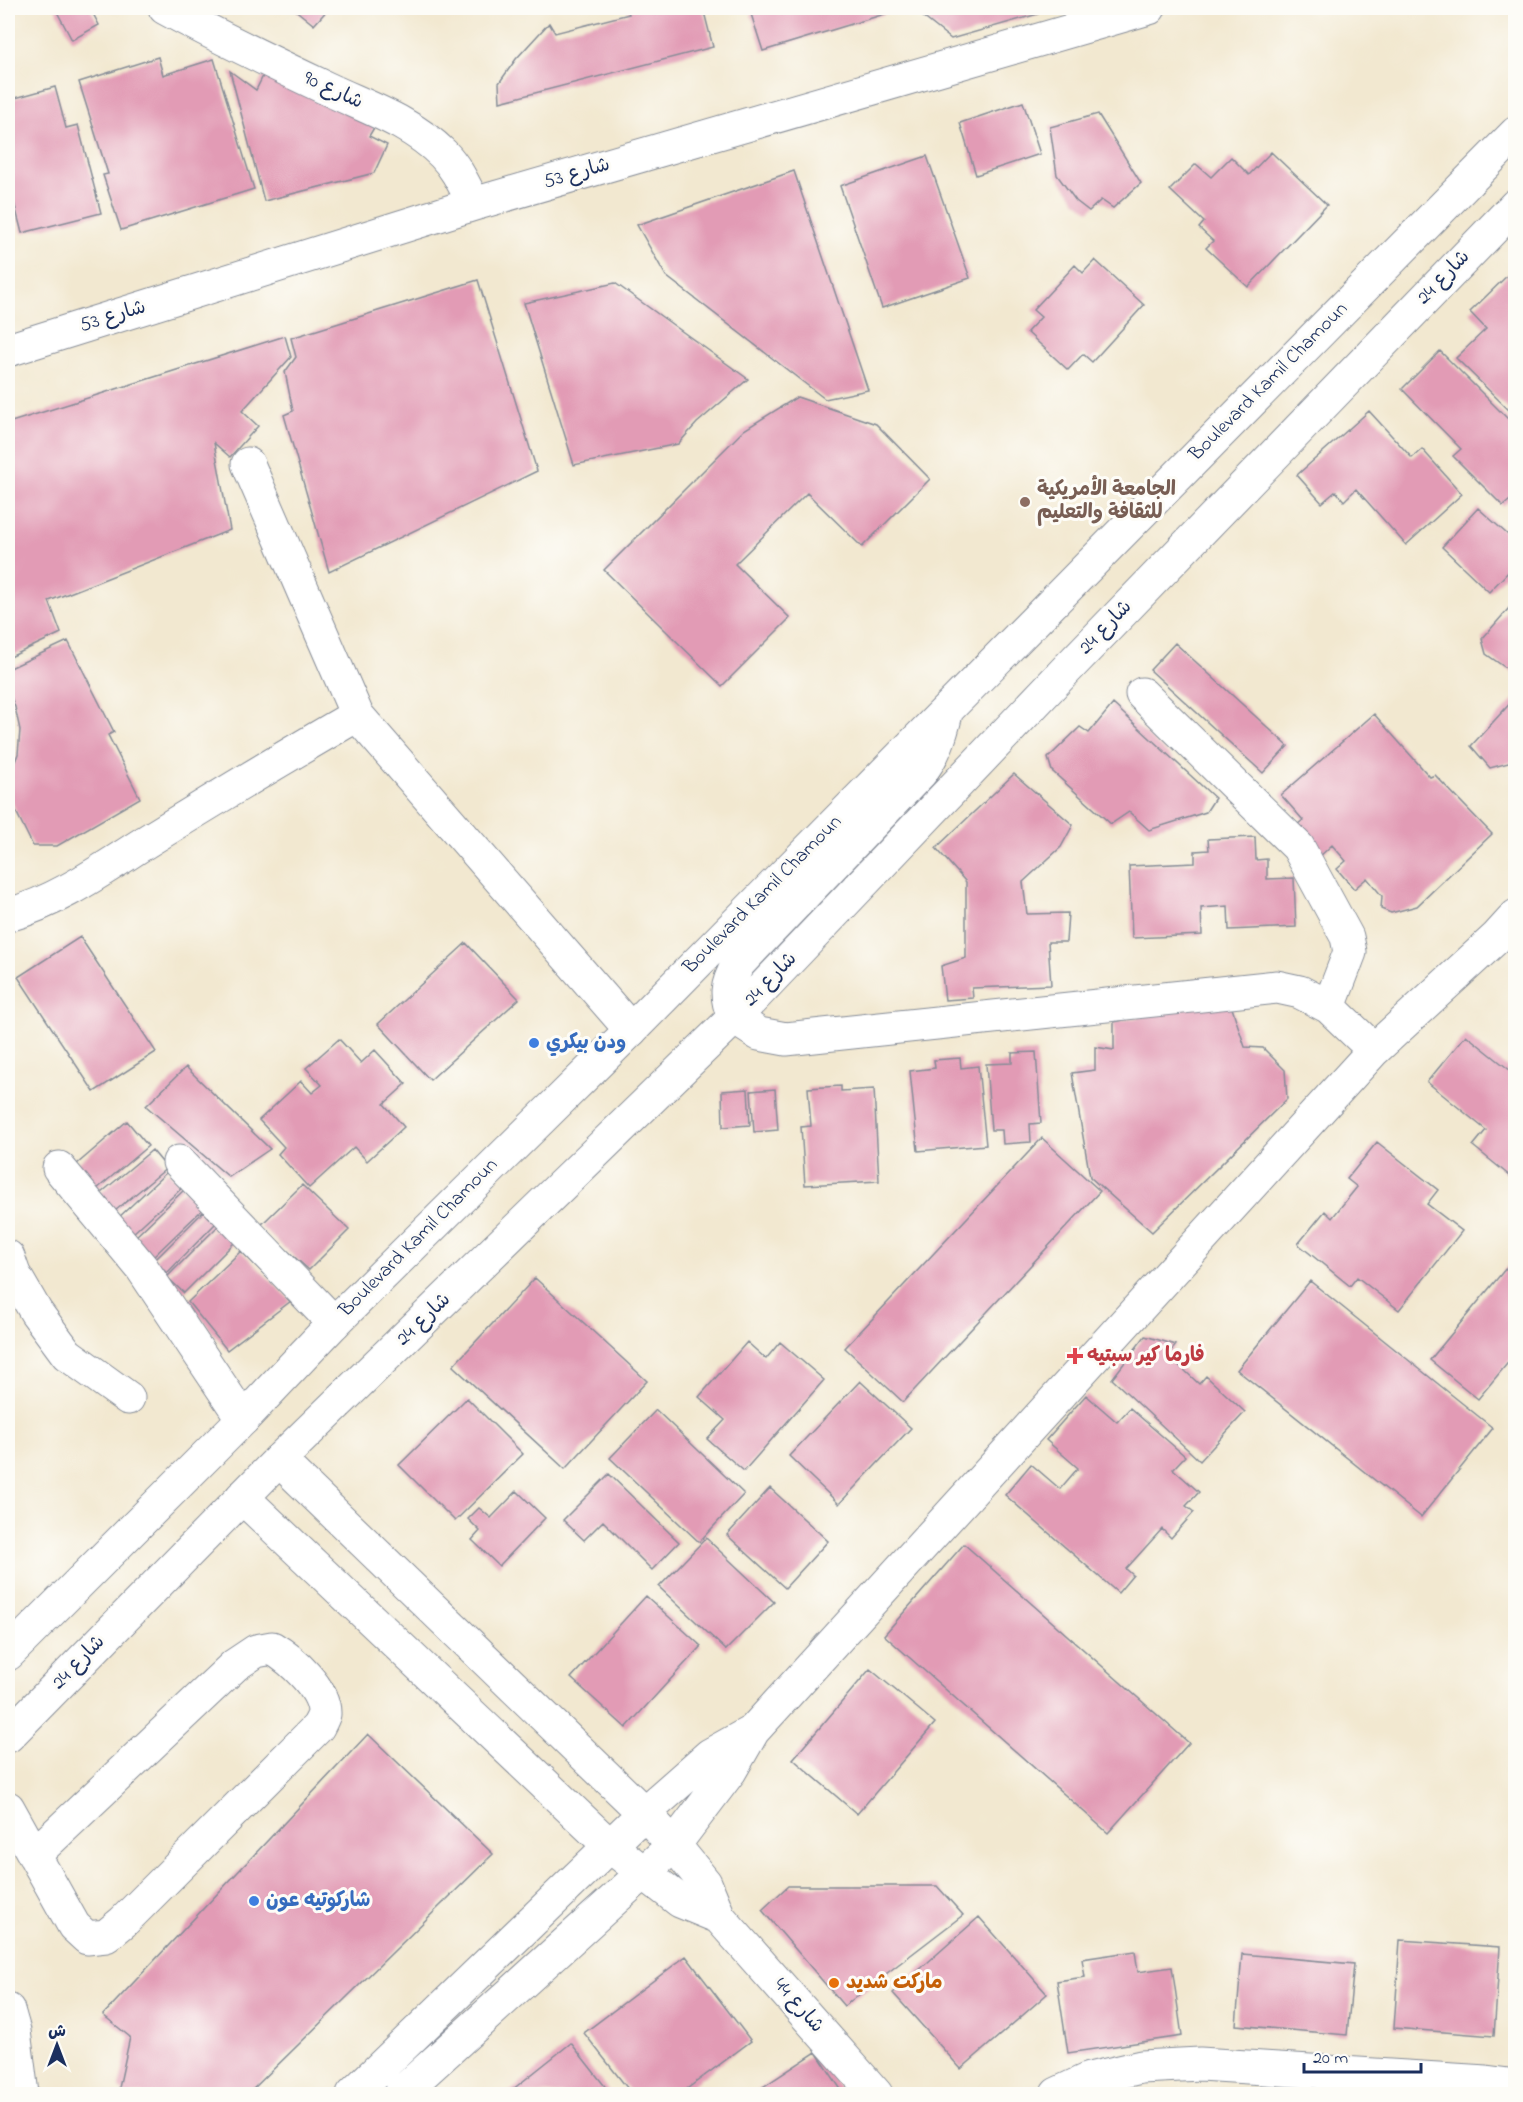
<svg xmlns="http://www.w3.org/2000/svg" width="1523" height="2102" font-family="'Indie Flower','Playpen Sans Arabic',sans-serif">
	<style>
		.building { fill: #e29bb5 }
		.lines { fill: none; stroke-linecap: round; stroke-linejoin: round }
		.minor-casing { stroke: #868c97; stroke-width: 35 }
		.major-casing { stroke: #868c97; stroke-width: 35 }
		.minor { stroke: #fff; stroke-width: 33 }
		.major { stroke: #fff; stroke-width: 33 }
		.education-dot { fill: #8d6e63; stroke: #fdfcf7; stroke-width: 2 }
		.shop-dot { fill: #3f7fe0; stroke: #fdfcf7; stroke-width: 2 }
		.health-dot { fill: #e0444e; stroke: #fdfcf7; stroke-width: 2 }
		.food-dot { fill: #e8710a; stroke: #fdfcf7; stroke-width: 2 }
		.labels { text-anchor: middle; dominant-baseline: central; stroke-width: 6; stroke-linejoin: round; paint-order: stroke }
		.street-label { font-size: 20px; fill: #1b2f5e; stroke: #fdfcf7 }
		.education-label { font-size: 20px; font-weight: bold; fill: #785e54; stroke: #fdfcf7; text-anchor: start }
		.shop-label { font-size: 20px; font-weight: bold; fill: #366cbe; stroke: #fdfcf7; text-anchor: start }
		.health-label { font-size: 20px; font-weight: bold; fill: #be3a42; stroke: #fdfcf7; text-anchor: start }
		.food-label { font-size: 20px; font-weight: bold; fill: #c56008; stroke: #fdfcf7; text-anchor: start }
	</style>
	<rect width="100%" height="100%" fill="#fdfcf7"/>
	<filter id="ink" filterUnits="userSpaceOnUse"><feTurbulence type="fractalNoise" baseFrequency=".0167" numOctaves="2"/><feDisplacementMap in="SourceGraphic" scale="12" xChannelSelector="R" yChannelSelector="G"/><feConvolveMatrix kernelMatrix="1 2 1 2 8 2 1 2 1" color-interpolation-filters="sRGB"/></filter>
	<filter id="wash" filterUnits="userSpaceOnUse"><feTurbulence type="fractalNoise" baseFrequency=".008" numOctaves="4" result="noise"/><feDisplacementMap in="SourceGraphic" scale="24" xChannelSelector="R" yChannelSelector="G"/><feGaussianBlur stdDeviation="1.35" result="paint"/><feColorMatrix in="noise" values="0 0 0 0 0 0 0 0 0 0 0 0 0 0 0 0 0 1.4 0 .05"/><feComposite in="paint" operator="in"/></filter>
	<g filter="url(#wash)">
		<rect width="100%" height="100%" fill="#f2e8d0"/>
		<g id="blocks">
			<path class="building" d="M55,8H90L99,25L72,40Z
				M293,8H329L314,25Z
				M627,8H703L713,47L500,102L499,83L516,59L549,23L555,33L629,14Z
				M772,8H886L888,13L763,51L751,14Z
				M912,8H1036L1038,14L951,39Z
				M158,57L163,75L214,59L254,189L121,230L103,175L108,174L79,82Z
				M230,71L256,90L264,74L375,126L369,136L387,145L374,173L264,201Z
				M55,87L66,128L78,125L101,213L22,233L8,179V100Z
				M1023,102L1040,154L976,175L960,123Z
				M1098,114L1141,183L1113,208L1101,200L1089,211L1076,201L1057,175L1050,127Z
				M1271,152L1327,205L1248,287L1206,248L1213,241L1199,228L1204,222L1170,190L1196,164L1211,177L1231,157L1249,175Z
				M927,156L970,278L882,308L840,186Z
				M794,171L868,390L825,399L666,276L637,225Z
				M1095,260L1144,305L1092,362L1083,354L1068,370L1027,332L1041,317L1033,310L1075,265L1083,273Z
				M1516,267V417L1456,358L1486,329L1470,312Z
				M478,280L537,471L329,572L284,415L293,411L285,372L296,357L291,338Z
				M615,283L748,379L697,423L678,444L574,465L524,303Z
				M285,336L291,357L242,411L258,426L230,457L214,443L230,530L49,601L61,633L8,658V423Z
				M1440,351L1516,427V495L1503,506L1453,456L1461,449L1402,389Z
				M797,397L876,424L930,479L862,547L807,493L735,564L790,618L722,686L604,570L744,430Z
				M1369,411L1412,458L1422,449L1462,494L1406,545L1356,489L1344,501L1336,491L1322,503L1297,475Z
				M1478,508L1516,542V564L1489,592L1442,547Z
				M1516,600V675L1486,654L1482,639Z
				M68,641L114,732L108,735L140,798L57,846H33L8,795V779L18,754L20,730L15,707L8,690V669Z
				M1175,643L1288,746L1263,773L1150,670Z
				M1516,697V761L1490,768L1471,746Z
				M1113,704L1215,798L1206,812L1149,830L1129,812L1111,824L1052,771L1048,758L1080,727L1089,733Z
				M1374,714L1430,777L1435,775L1492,834L1417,906L1391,913L1381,909L1382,896L1367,878L1354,889L1337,869L1346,861L1332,845L1318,858L1293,828L1303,820L1281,795Z
				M1014,774L1073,825L1061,847L1023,882L1027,914L1068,913L1066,942H1048L1051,985L972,988L973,998L945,1000L941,966L966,958V882L936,848Z
				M1255,837L1256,860L1267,859V879L1294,878L1296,927L1229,930L1228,906L1201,908L1202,935L1132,938L1129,866L1195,863V851L1209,850L1208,839Z
				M80,937L156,1052L94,1092L18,977Z
				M466,943L519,999L430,1080L378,1024Z
				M1229,999L1245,1047L1263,1048L1285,1070L1287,1099L1152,1232L1090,1177L1072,1073L1095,1070V1047L1114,1050V1022Z
				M1466,1035L1516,1075V1181L1473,1146L1486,1130L1427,1082Z
				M339,1039L361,1063L375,1050L406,1084L384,1104L404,1127L367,1161L354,1147L309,1188L278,1154L284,1147L259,1120L301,1081L312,1093L322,1085L306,1068Z
				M1036,1052L1041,1123L1030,1124L1031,1142L1003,1144L1002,1130H991L986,1064L1012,1063V1053Z
				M960,1058L961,1068L978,1066L986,1145L918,1151L910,1071L935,1068L934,1060Z
				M186,1067L270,1149L229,1177L146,1106Z
				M841,1086V1091L874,1089L879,1181L805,1185L801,1127L811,1126L808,1088Z
				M748,1089L750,1125L723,1127L722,1091Z
				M775,1089L778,1130L754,1132L751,1091Z
				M127,1121L148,1146L91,1194L70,1170Z
				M1042,1138L1100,1191L903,1402L845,1348Z
				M1377,1142L1438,1190L1427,1204L1462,1231L1399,1310L1357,1277L1350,1286L1298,1244L1325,1211L1332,1218L1357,1187L1347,1179Z
				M152,1150L167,1168L110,1215L95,1198Z
				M168,1171L183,1187L131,1235L117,1219Z
				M302,1185L349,1230L309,1270L260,1226Z
				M185,1189L203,1209L152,1258L133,1239Z
				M204,1211L216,1223L167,1273L154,1261Z
				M218,1226L234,1243L184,1293L167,1277Z
				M241,1251L291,1301L227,1350L188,1302Z
				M1516,1256V1353L1478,1399L1430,1360Z
				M535,1278L647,1381L565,1469L453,1366Z
				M1310,1281L1493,1428L1421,1517L1237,1370Z
				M1145,1336L1176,1345L1168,1355L1199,1384L1206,1376L1245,1412L1200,1461L1112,1379Z
				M747,1342L766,1359L780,1342L824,1380L744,1471L707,1439L725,1420L699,1397Z
				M860,1381L911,1428L839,1504L789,1456Z
				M1086,1395L1117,1422L1130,1408L1185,1456L1173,1469L1199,1492L1186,1506L1194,1512L1171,1538L1162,1529L1126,1569L1133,1575L1118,1593L1005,1495L1031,1464L1060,1489L1078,1468L1046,1440Z
				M467,1398L523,1454L455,1521L399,1465Z
				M656,1410L744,1494L699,1542L610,1458Z
				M609,1474L679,1542L652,1570L603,1521L584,1540L563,1520Z
				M770,1488L828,1541L785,1588L727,1535Z
				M517,1491L545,1518L499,1566L472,1540L480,1531L468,1519L479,1508L491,1518Z
				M706,1538L774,1602L726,1650L659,1587Z
				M964,1544L1189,1743L1108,1833L884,1635Z
				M646,1596L701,1646L626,1728L571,1678Z
				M870,1669L935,1723L857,1814L793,1759Z
				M368,1734L493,1854L248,2094H125L119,2088L130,2037L103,2015Z
				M788,1886H937L963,1915L844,2006L762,1910Z
				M979,1917L1047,1994L961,2069L893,1993Z
				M1400,1940L1500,1947L1494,2036L1394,2028Z
				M1135,1951L1138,1972L1172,1967L1182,2036L1068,2053L1057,1981L1085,1977L1082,1959Z
				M1242,1954L1354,1964L1347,2035L1236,2025Z
				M686,1956L751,2041L680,2094H632L584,2033Z
				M571,2043L611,2094H507Z
				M816,2052L844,2094H752Z
				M1347,2088L1385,2093V2094H1346Z"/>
		</g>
	</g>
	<g filter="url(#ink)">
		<use href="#blocks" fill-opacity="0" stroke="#868c97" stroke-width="1.5"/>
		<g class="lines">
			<g class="minor-casing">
				<path id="minor" d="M165,8C218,37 273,63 328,89C368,108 411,122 443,154C457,168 465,187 474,204
					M8,350L474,204L1149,8
					M248,464L357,715
					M1142,694L1298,847L1347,937L1350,952L1329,1007
					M8,915C60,901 107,866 152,838C220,796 288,755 357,715L631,1030
					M734,1018L759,1034L786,1039L1277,987L1300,992L1329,1007L1374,1050
					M179,1162L334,1323
					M59,1168L142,1268L243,1419
					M8,1257L14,1274L36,1312L67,1354L128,1398
					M279,1460L644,1813L674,1845L705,1883L719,1917L876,2094
					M242,1497L611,1847L680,1901L719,1917
					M8,1808L74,1926L87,1938L106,1936L123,1922L318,1727C320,1723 323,1718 324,1714C325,1689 291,1659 272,1648L256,1651L235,1665L34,1855
					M8,2010L14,2031L22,2094
					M353,2094L644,1813L710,1755L753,1731
					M400,2094L674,1845L730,1771L753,1731L1374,1050L1496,938L1516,916
					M1057,2094L1089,2079L1141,2067L1200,2064L1486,2082L1516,2086"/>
			</g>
			<g class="major-casing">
				<path id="major" d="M734,1018C725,995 726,986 738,964L921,772C935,753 941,736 946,713
					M8,1654L243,1419L334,1323L631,1030L1516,133
					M8,1736L279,1460L734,1018L1067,669L1516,205"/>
			</g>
			<use href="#minor" class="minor"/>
			<use href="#major" class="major"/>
		</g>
	</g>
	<circle class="education-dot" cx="1025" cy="502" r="6"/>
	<g class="shop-dot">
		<circle cx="534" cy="1043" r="6"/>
		<circle cx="254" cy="1901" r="6"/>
	</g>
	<path class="health-dot" d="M1072 1347h6v6h6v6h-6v6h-6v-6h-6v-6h6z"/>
	<circle class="food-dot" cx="834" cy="1983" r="6"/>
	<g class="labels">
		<g class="street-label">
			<text transform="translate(333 91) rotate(25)">شارع 90</text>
			<text transform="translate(577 174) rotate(-16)">شارع 53</text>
			<text transform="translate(1444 278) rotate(-46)">شارع 24</text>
			<text transform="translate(113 317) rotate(-17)">شارع 53</text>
			<text transform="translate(1269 382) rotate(-45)">Boulevard Kamil Chamoun</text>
			<text transform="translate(1106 628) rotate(-46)">شارع 24</text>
			<text transform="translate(763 895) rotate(-45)">Boulevard Kamil Chamoun</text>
			<text transform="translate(771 980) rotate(-46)">شارع 24</text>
			<text transform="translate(419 1238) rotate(-45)">Boulevard Kamil Chamoun</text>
			<text transform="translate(424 1320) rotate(-44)">شارع 24</text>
			<text transform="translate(79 1663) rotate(-46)">شارع 24</text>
			<text transform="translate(798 2006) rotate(49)">شارع 44</text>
		</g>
		<g class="education-label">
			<text x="1037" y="490">الجامعة الأمريكية<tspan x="1037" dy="23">للثقافة والتعليم</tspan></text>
		</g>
		<g class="shop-label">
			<text x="546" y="1043">ودن بيكري</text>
			<text x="266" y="1901">شاركوتيه عون</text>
		</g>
		<g class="health-label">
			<text x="1087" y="1356">فارما كير سبتيه</text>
		</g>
		<g class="food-label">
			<text x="846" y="1983">ماركت شديد</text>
		</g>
	</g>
	<rect width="1523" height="2102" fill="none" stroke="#fdfcf7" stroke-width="30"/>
	<g transform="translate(57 2045)" stroke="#fdfcf7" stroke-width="4.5" paint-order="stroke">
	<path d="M0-4.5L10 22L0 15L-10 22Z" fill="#1b2f5e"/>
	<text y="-9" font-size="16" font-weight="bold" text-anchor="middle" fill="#1b2f5e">ش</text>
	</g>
	<path d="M1304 2063v9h117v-9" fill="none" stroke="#1b2f5e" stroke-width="3"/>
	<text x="1313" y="2063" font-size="18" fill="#1b2f5e" stroke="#fdfcf7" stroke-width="4.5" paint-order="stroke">20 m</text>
</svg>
